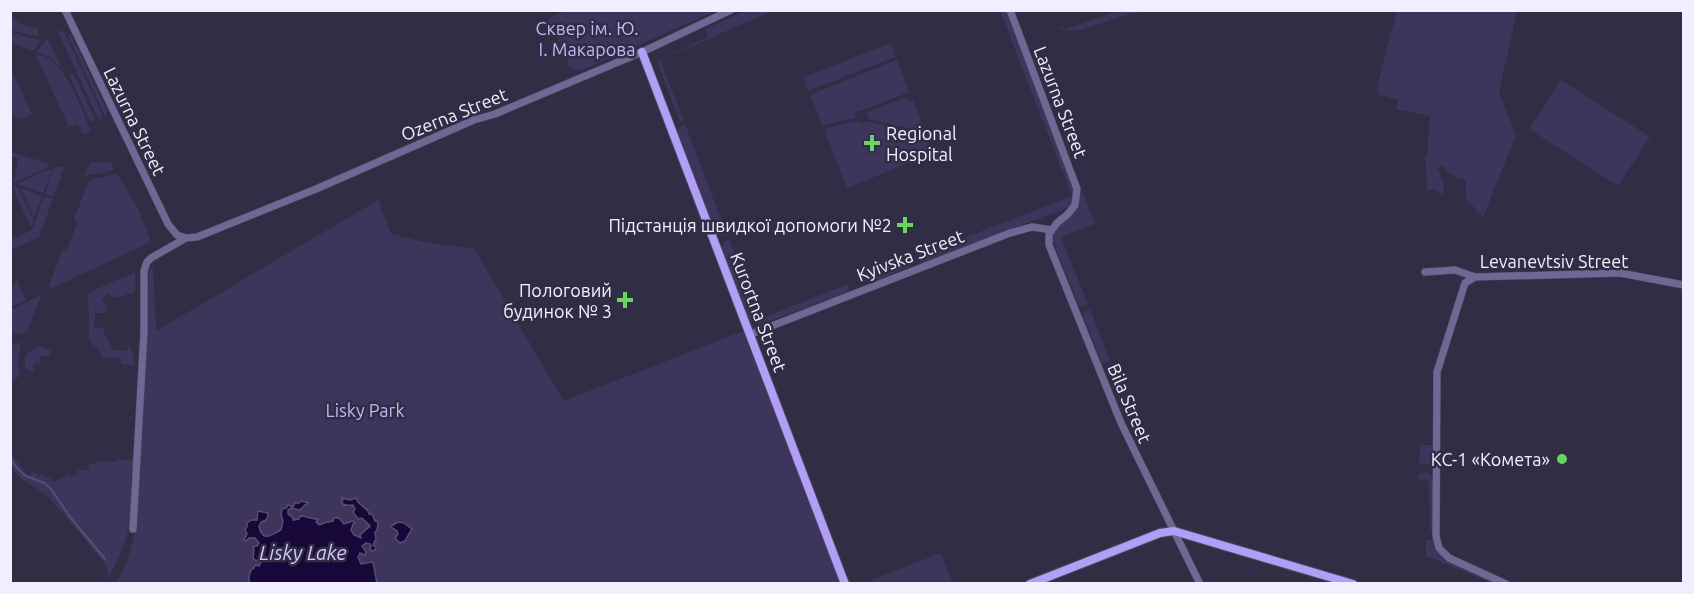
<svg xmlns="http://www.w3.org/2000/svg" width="1694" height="594" font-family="Ubuntu,sans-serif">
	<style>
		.green { fill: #3d355c }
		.water { fill: #180739; stroke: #594d74; stroke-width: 1.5 }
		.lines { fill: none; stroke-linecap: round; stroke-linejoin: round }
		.stream { stroke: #594d74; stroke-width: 2 }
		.minor-casing { stroke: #4c485e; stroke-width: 8 }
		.major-casing { stroke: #4c485e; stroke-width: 10 }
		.minor { stroke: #706894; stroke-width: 7 }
		.major { stroke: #b09ef7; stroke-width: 8 }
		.poi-dot { fill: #6bd362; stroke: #312d44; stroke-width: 2 }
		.labels { text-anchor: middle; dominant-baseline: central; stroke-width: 5; stroke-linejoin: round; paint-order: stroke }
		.park-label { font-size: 18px; fill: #c1b5f9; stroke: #312d44 }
		.street-label { font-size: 18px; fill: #f1efff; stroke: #312d44 }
		.poi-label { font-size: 18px; fill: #f1efff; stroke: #312d44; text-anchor: end }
		.water-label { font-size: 20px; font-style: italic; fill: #d1c9fc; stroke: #312d44 }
	</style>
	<rect width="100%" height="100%" fill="#312d44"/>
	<path class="green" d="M567,10H715V11L589,67C578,71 572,73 567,62L568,61L548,19Z
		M747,10L772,11L660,60L684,121L680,122L658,64V60L708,37L706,29Z
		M1123,10L1140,11V13H1132L1081,30H1061L1060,27L1065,29Z
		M1000,11H1006L1076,191L1072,206L921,263L917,256L1072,196Z
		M1397,11H1517L1499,92L1516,135L1483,217L1466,199V180L1455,177L1452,174L1447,172L1445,166H1440L1438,169L1443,182L1444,192L1441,195L1434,189L1425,192L1427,189L1425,155H1427L1430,116L1396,109L1398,100L1378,94V91L1376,90Z
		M11,17C19,23 27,29 38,27V36L29,35L11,30Z
		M62,30L64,32L103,116L101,119L99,120L58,32Z
		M11,32L41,41L33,51L11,43Z
		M67,33L72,37L108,112L105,117Z
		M48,38L62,69L49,57L36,52Z
		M889,44L892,45L895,57L808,91L804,77Z
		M36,55C63,54 82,110 91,131L83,135L78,124L69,127Z
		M896,60L898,61L909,92L864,110H859L855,114L854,118L823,126L810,95Z
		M11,73L16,80L32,114L18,120L15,116L11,114Z
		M72,73L75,77L95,119L91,123L69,75Z
		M1561,80L1650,137L1618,186L1529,129Z
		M906,97L909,102L913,100L925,132L868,119L867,112Z
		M855,121L862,124L867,121L926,136L933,153L847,188L824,129Z
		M685,124L727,235L721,236L716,233L678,132L679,128Z
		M10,152L48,163L49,167L13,183L18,161L16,157H11Z
		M111,162L114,170L84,176L90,163Z
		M65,166L53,197L45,194L54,168Z
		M53,169L43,193L16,184L47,170Z
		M117,174L138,208L151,242L52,288L49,286L62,251L67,250L77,223L74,219L88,183L94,179Z
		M14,185L18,187L34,220L31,228L13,189Z
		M21,188L42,196L34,218Z
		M1082,190L1095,224L1061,237L1088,304L1081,306H1079L1053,241L1054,230L1077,208Z
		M44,196L53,199L39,237L11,250V240L32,230Z
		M378,200L391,234L424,242L474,249L564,401L743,331L840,583L115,584C128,567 131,547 136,527L149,270L153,267L156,331Z
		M729,239L760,319L848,284L849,290L845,293L764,323L756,324L749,319L722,249L723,243Z
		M913,258L914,262L911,266L870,283L867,281L865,277Z
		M135,273C136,297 138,290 117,298L116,296L113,298L109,293L102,299L107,306L105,313H95L94,327L104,328V333L113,350L127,351L128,345L133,352L135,365L122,364L119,358L101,357V351H98L97,347H93L91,340L89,339V309L87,308L88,293L121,278Z
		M17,279L26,300L11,307V294Z
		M41,295L28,330C23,335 16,335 11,331V310Z
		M1090,309L1110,361L1104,363H1102L1083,315L1084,312Z
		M21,342L18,361L20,376L11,381L12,387H11V345Z
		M38,346L51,350V355L40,357V363L33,364L34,371H28L25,366C23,356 29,351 38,346Z
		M1420,445H1433V464L1419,465Z
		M11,454L28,476L34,472L39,477L42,474L48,478L50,477L53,483L69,474L71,476H76L78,470H88L89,464H96V461L113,462L117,460L134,459L131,486V522L122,550L108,580V570L102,560L49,497L19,477L11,465Z
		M1419,473H1429L1433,478V530H1430L1429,481L1419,480Z
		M1426,540H1433L1436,550L1498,583H1492L1426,556Z
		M941,553L953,583H867V582Z"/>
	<path class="water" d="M342,498L350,500L356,498L358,502L368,511L369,514H372L375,521L378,522L377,531L375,532L376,539L373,545L376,547L375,550L373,551L370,550L371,546L370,544L366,543L362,546L366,552L365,555L360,553L358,557L361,564L373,562L377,583H249V576L251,570L254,568L255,565L259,566L262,560L259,556L258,561L255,560L253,558L254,550L253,547L257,546L259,543L255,538H249L246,541L244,540L247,534L245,529L247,527V523L251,520H257L258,511L268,513V515L266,520L261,522L259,526C263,543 270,535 281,530L283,521L281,515L282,509L286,508L288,505L293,507L295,503H299L302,501L308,503V504L305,505L300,510L291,508L288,510V514L293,518V520L299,519L300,516C305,516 312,519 318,519L316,522L319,525L327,522H329L333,521L334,518H339L344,524L353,521L354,522L351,530L354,535L361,538L360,535L370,526L362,518L358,519L353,512L355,509L353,505C349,505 344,507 341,502L343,500Z
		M398,522L404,523L412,529L405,541L400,543L395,538L398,534L397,531L391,527V526Z"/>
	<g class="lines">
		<path class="stream" d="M10,460L24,475L44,483L51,489L70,517L105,559"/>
		<g class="minor-casing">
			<path id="minor" d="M65,10L168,224L177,235L186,238
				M1010,10L1077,189L1075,205L1068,214L1057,223L1049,234V245L1121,423L1200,584
				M1425,272L1455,270L1475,277L1620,273L1684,285
				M1475,277L1465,283L1437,372L1436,536L1439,548L1449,558L1506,584
				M751,334L1010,233L1032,227L1052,230
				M133,529L144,331V271L147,262L151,258L186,238L197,237L316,189L474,120L495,114L642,52L731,10"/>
		</g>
		<g class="major-casing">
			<path id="major" d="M642,52L845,584
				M1030,584L1160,533L1174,531L1353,584"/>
		</g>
		<use href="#minor" class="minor"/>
		<use href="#major" class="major"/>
	</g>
	<g class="poi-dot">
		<path d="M869 134h6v6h6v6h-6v6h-6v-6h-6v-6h6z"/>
		<path d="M902 216h6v6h6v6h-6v6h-6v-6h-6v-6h6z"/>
		<path d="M622 291h6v6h6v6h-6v6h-6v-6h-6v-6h6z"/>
		<circle cx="1562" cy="459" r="6"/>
	</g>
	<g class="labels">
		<g class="park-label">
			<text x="587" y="28">Сквер ім. Ю.<tspan x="587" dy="21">І. Макарова</tspan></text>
			<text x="365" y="410">Lisky Park</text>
		</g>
		<g class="street-label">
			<text transform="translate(1061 102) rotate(69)">Lazurna Street</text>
			<text transform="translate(454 114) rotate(-22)">Ozerna Street</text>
			<text transform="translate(135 121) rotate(64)">Lazurna Street</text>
			<text transform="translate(910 255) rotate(-21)">Kyivska Street</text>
			<text x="1554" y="261">Levanevtsiv Street</text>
			<text transform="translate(759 312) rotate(69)">Kurortna Street</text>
			<text transform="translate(1130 403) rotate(67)">Bila Street</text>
		</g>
		<g class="poi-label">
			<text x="886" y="133" text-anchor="start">Regional<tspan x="886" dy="21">Hospital</tspan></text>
			<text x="892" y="225">Підстанція швидкої допомоги №2</text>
			<text x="612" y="290">Пологовий<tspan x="612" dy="21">будинок № 3</tspan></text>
			<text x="1550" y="459">КС-1 «Комета»</text>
		</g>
		<g class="water-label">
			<text x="303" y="552">Lisky Lake</text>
		</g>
	</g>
	<rect width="1694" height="594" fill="none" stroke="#f1efff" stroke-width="24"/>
</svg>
